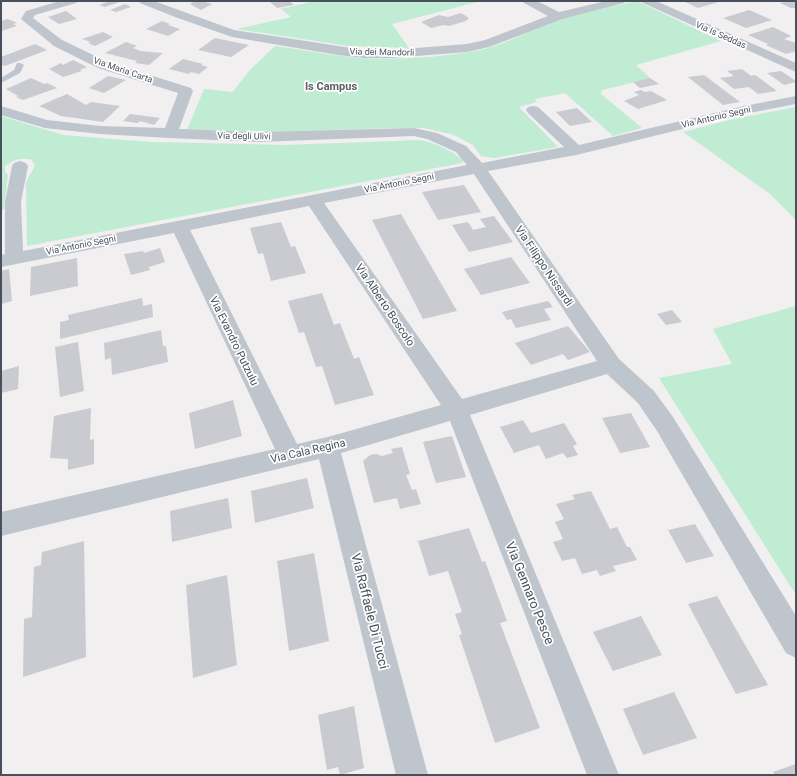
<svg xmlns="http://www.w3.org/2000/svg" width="797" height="776" font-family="Roboto,sans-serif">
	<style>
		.green { fill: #c0ecd3 }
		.building { fill: #c9cbd1 }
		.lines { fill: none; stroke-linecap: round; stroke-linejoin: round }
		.lane { fill: #bec5cd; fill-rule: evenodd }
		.street { fill: #bec5cd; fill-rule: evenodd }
		.labels { text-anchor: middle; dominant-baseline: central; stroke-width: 3.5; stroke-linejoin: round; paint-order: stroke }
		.far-street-label { font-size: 9px; fill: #48515b; stroke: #fff }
		.far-quarter-label { font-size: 11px; font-weight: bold; fill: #5c5f63; stroke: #fff }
		.street-label { font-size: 11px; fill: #48515b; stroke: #fff }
		.near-street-label { font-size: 13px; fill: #48515b; stroke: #fff }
	</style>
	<rect width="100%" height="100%" fill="#f1efef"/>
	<path class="green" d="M315,1H481L392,24L409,48L348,46L237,29L291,17L281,9Z
		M637,1L721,41L636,65L650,78L603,90L601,92V94L642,128L613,136L565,93L535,99L537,102L519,107L558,147L494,158L481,156L473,145L454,135L424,128H393L268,132L187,130L204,89L233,92L248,72L275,46C304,50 333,56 362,58C398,60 445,57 480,50C505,45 527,31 551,22C578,12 609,8 637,1Z
		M796,107V220L770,194L683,132L729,120Z
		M1,116L63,135L151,142L284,145L419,140C437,143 449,150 464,160L462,163L27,246L26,182L35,166L32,160C22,157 13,160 5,166V171L8,175L4,209L1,210Z
		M796,306V595L659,378L732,364L713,329Z"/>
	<path class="building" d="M110,1L120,2L105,7L99,5Z
		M195,1H208L206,2L212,4L201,10L190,4Z
		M269,1H289L294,5L277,8Z
		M683,1H722L698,8Z
		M782,1H796V8H791L780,3L784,2Z
		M125,4L131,7L116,12L110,10Z
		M749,10L772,20L746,28L723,18Z
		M66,11L77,19L59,24L48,17Z
		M461,13L469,18L466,21L449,26L443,25L431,28L421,22L439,15L448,17Z
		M8,19L17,23L13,24L17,26L1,31V21Z
		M162,21L170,24L168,25L180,29L168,36L146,29Z
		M773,27L791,36L784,39L796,43V51L786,54L766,45L768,44L748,35Z
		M103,32L113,37L95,46L88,43L91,42L82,39Z
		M215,38L249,45L231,57L198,50Z
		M126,42L137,46L133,48L140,51L163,53L149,65L135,63L137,61L105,53Z
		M35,44L47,50L5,66L1,65V57Z
		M183,59L203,64L201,65L208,67L199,74L191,72L189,74L169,69Z
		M73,60L87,67L80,70L82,71L63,77L49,69L61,63L63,65Z
		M742,69L751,76L755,75L777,91L758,94L749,87L734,89L720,78L734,76L727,71Z
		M781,71L796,81V82L784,85L767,73Z
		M704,75L740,102L723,105L688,77Z
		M108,76L126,80L104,93L89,88Z
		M31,78L44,84L47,83L57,88L23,100L16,97L18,96L6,89Z
		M650,78L659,84L640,88L633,82Z
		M641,90L645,92L651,91L667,100L638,109L624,101L639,95L634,92Z
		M67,94L86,105L91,102L120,106L103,122L61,116L39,106Z
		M577,108L592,122L570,126L556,112Z
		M130,114L160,118L154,125L140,121L138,123L123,121Z
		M464,185L481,212L438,220L422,192Z
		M401,214L457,311L423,319L372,220Z
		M494,216L513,242L469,252L452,225L468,222L473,230L486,227L480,219Z
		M281,222L291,247L295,246L306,273L271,281L263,253L258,254L250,228Z
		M160,248L165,262L149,267L150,270L131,275L124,254L143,251L144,253Z
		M511,257L530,283L481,295L464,269Z
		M77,258L78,286L30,296L31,267Z
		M9,269L12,301L1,304V271Z
		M322,293L334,325L340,323L354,359L359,357L374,395L335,405L322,366L316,367L304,332L299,333L288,301Z
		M142,298L143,306L152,304L153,317L60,339V322L69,320L68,315Z
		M548,301L553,307L544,309L551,320L516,328L511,319L507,320L502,312Z
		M672,310L682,322L666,325L657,314Z
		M568,326L590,352L568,360L563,354L531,365L515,343Z
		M161,330L163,346H166L168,362L112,375L111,358L105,360L104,343Z
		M78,342L84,391L60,397L55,347Z
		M19,366L18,389L1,393V371Z
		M233,400L242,436L195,449L189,413Z
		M91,408L90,440L94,439V464L68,470V459L50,458L54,416Z
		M631,413L650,447L620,453L602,418Z
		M523,420L531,433L564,423L577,444L573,446L578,455L567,458L563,453L546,459L539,445L514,453L500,427Z
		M452,436L466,477L436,483L423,442Z
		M402,447L410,474L406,475L412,490L416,489L421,504L400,509L397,498L374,503L363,461L370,455L376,454L382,456L393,453L391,449Z
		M307,478L314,508L255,523L251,491Z
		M591,491L610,529L617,527L627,547H630L637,560L613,566L616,571L600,576L597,570L582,574L575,558L562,561L553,542L563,539L555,522L564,519L556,504L575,499L572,495Z
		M228,498L232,528L172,542L170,511Z
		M695,524L714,556L686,563L668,530Z
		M469,528L482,562L485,561L507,621L500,623L540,728L495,743L459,635L462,634L455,614L462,612L448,571L429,576L418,541Z
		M84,541L86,657L23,677L24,619L32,617L34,567L41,565L42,552Z
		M314,553L329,641L289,651L277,561Z
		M227,575L237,665L193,678L186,585Z
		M717,596L768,685L736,694L688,604Z
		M641,616L662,655L613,671L593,632Z
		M674,692L697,738L643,755L623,709Z
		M354,706L364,768L340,775L338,767L327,770L318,715Z
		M796,764V775H775L773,772Z"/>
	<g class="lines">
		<path class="lane" d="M17,63H20L24,65L20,73L1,83V78L14,70Z"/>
		<path class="street" d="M60,1H78L76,3L35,15L33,18L62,40L108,62L191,88L193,91L179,129L259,132L414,128L437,133L466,146L482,163L564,147L528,113L526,110L528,107L533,106L538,107L579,145L744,106L796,96V104L744,114L576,155L488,171L619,359L654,391L673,417L796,616V658L786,653L657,431L638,403L607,374L470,415L619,775H587L450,421L341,453L428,775H396L319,459L1,536V512L275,449L174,233L1,267V255L5,254V202L12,166L14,163L20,161L26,163L28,166L21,202L23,251L467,165L456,152L427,139L414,136L259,142L170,138L100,134L45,128L1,115V106L47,120L100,126L165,128L178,93L98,68L54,46L21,19L26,11ZM474,174L597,361L462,399L324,203ZM309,206L441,405L328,437L297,444L190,230Z
			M138,1H154L234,30L364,50H391L467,44L485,40L548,16L524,3L522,1H537L559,12L606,1H626L624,3L562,19L489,47L467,52L391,58H364L338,55L232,37L175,17L140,3Z
			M641,1H656L796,63V72L643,3Z"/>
	</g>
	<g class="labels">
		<g class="far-street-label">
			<text transform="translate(721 35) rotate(24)">Via Is Seddas</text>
			<text transform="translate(382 52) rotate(1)">Via dei Mandorli</text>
			<text transform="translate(123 70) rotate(19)">Via Maria Carta</text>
			<text transform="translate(716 117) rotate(-13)">Via Antonio Segni</text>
			<text transform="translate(244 136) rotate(1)">Via degli Ulivi</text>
			<text transform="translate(399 183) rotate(-11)">Via Antonio Segni</text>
			<text transform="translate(81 245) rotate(-11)">Via Antonio Segni</text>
		</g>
		<g class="far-quarter-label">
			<text x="331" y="86">Is Campus</text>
		</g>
		<g class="street-label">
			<text transform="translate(544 266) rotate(56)">Via Filippo Nissardi</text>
			<text transform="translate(385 305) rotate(56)">Via Alberto Boscolo</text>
			<text transform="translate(234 341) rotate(64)">Via Evandro Putzulu</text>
			<text transform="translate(308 451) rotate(-13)">Via Cala Regina</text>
		</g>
		<g class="near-street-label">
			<text transform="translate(530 593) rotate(68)">Via Gennaro Pesce</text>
			<text transform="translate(370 611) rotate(76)">Via Raffaele Di Tucci</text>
		</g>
	</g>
	<rect width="797" height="776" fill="none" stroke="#48515b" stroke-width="4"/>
</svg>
